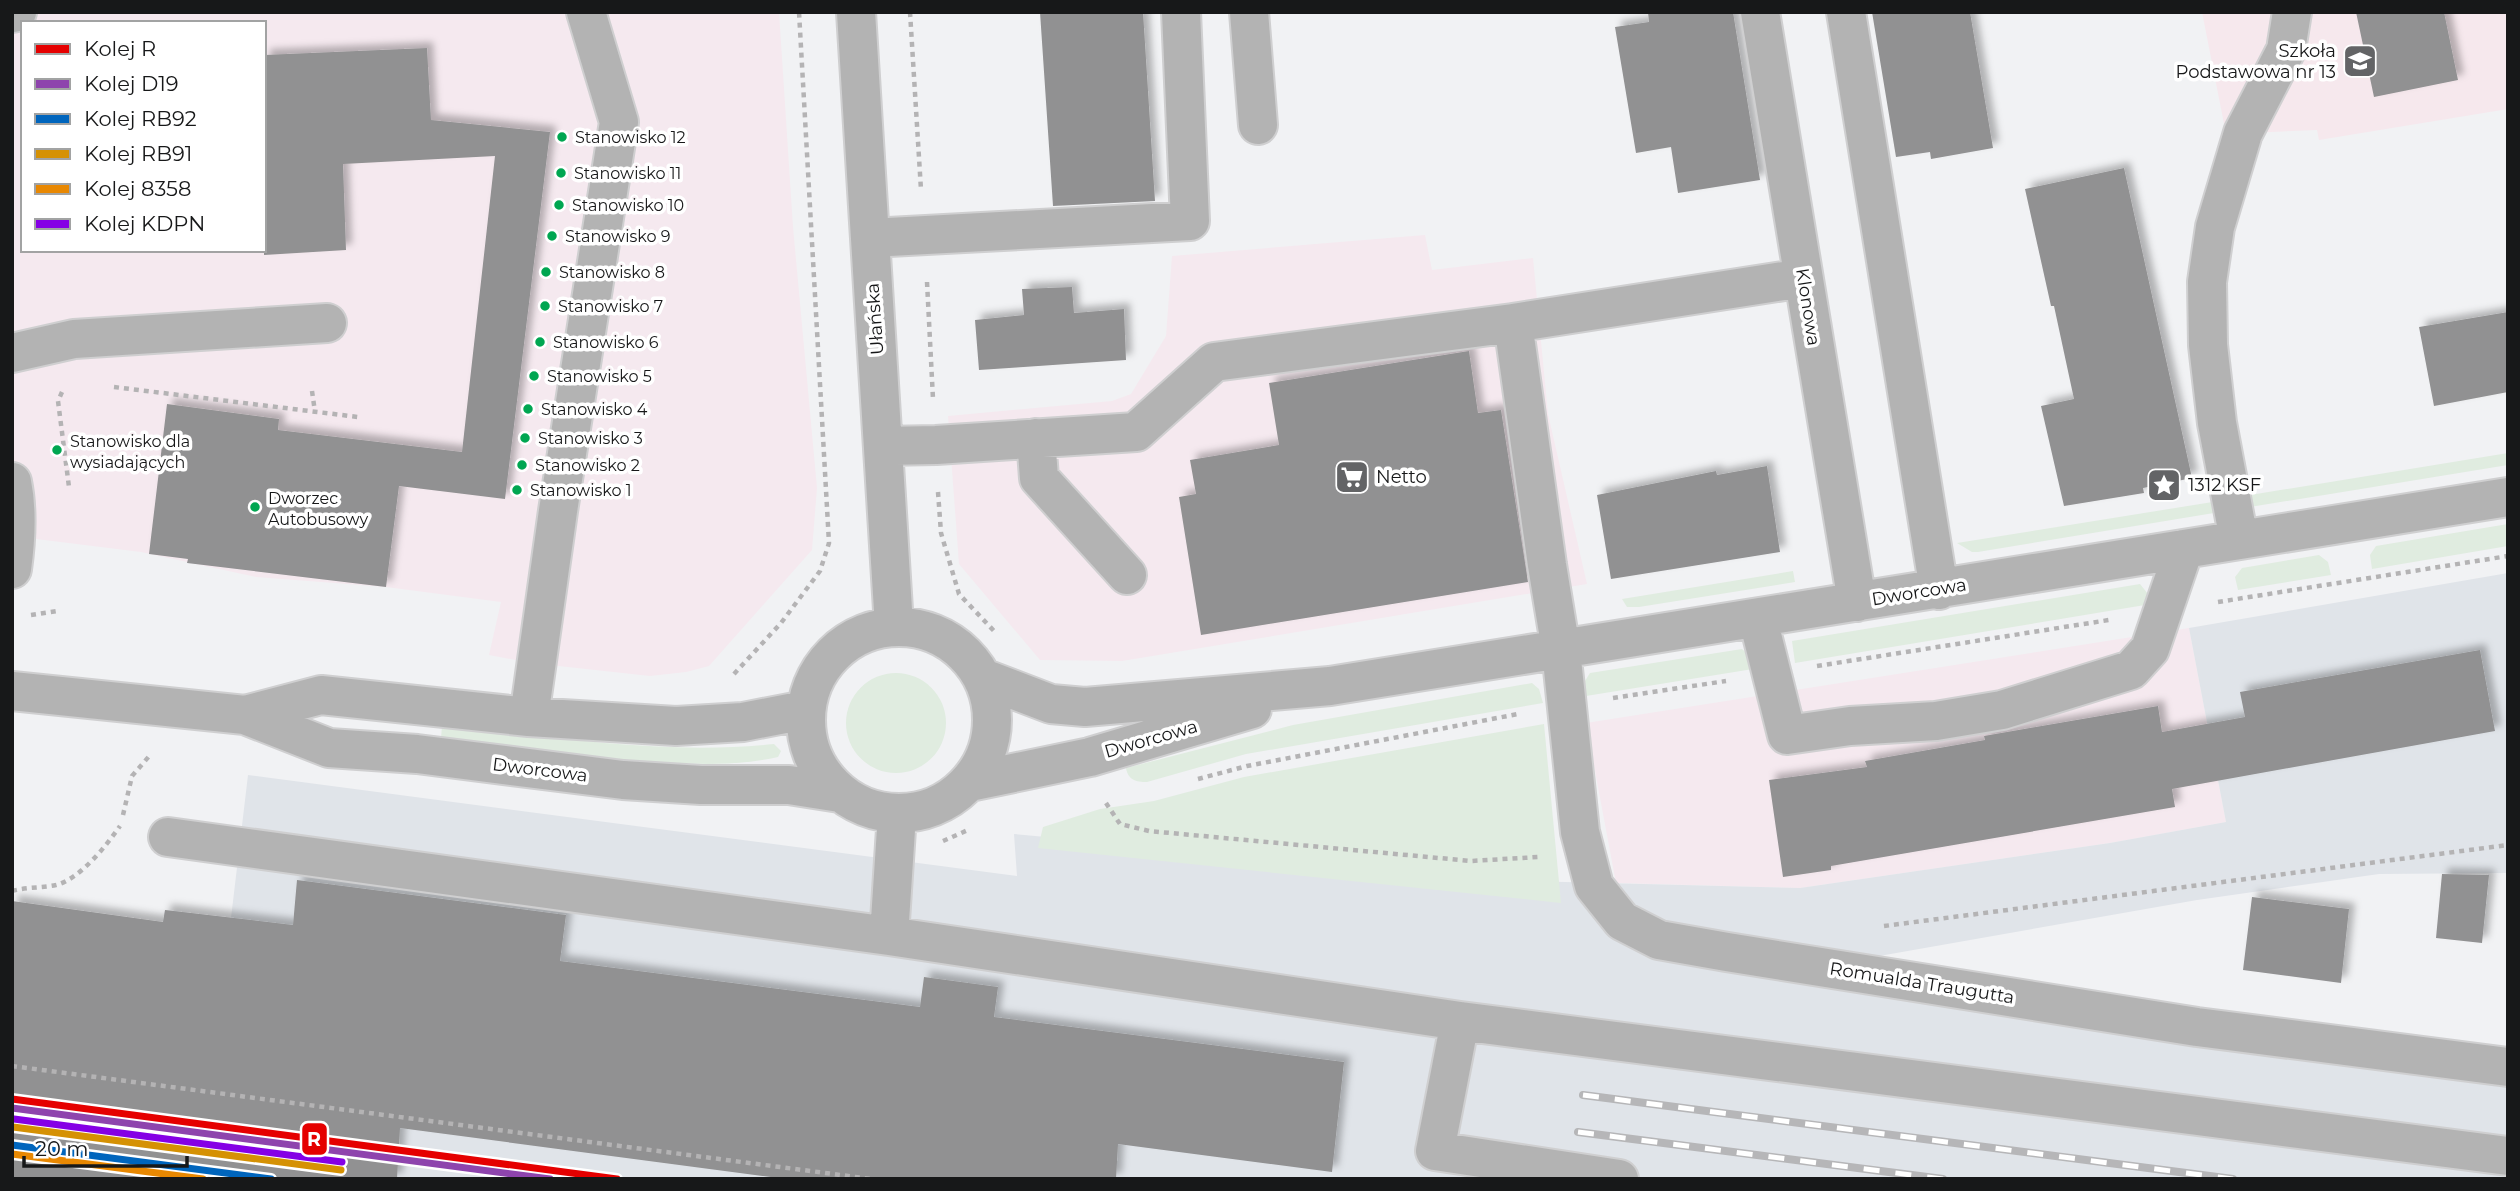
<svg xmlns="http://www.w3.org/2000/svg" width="2520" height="1191" font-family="Montserrat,sans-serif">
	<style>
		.commercial { fill: #f5e9ef; fill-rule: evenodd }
		.built { fill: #e0e4e9 }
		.education { fill: #f6e8ed }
		.green { fill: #e0ece0 }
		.building { fill: #919192; filter: url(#shadow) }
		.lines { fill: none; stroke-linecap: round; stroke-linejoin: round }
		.minor-casing { stroke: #cfcfd0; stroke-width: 42 }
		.path { stroke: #b4b3b4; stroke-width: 4.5; stroke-dasharray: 5 5; stroke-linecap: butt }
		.minor { stroke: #b3b3b3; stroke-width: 38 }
		.rail-casing { stroke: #b6b6b8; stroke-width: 8 }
		.rail { stroke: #fff; stroke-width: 5; stroke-dasharray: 16; stroke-linecap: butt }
		.rail-1-casing { stroke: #fff; stroke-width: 12 }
		.rail-2-casing { stroke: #fff; stroke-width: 12 }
		.rail-3-casing { stroke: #fff; stroke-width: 12 }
		.rail-4-casing { stroke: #fff; stroke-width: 12 }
		.rail-5-casing { stroke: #fff; stroke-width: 12 }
		.rail-6-casing { stroke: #fff; stroke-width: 12 }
		.rail-1 { stroke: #e50000; stroke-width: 7 }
		.rail-2 { stroke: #8e44ad; stroke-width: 7 }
		.rail-3 { stroke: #0065bd; stroke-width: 7 }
		.rail-4 { stroke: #d59104; stroke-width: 7 }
		.rail-5 { stroke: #e88802; stroke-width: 7 }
		.rail-6 { stroke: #8500e5; stroke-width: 7 }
		.bus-dot { fill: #00a651; stroke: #fff; stroke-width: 2.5 }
		.labels { text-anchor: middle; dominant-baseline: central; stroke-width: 7; stroke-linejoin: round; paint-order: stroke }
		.bus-label { font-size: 16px; fill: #171819; stroke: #fff; text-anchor: start }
		.poi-label { font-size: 18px; fill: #171819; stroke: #fff; text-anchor: start }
		.street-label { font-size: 18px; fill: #171819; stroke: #fff }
		.line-badge { stroke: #fff; stroke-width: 2.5 }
		.badge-label { font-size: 19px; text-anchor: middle; font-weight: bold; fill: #fff }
	</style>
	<defs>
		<filter id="shadow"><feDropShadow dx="6" dy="-6" stdDeviation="3.5" flood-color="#0004"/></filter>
	</defs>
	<rect width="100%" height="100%" fill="#f1f2f4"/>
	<path class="commercial" d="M12,12H779L793,227L817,488L812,550L709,666L686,672L650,676L531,663L489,655L501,602L386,587L256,577L141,552L12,536ZM23,23H264V250H23Z
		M1425,235L1432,270L1533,258L1548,414L1587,584L1122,661L1040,660L959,564L948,416L1112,401L1131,394L1166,336L1172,256Z
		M2189,628L2226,822L2110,843L1800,888L1616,883L1586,723Z"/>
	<path class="built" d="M2508,573V873L2379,874L2197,900L1885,955L1783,976L2508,1083V1179H12L162,927L165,910L231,918L248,775L1017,876L1014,834L1526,881L1800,888L2110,843L2226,822L2189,628Z"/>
	<path class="education" d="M2202,12H2508V109L2319,140L2317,130L2226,134Z"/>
	<path class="green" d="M2508,453V465L2250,507L2244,496Z
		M2225,500L2220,512L1978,552H1972L1957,543Z
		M2508,524V546L2372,569L2370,555L2376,546Z
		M2319,555L2328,562L2331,575L2238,590L2235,577L2242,568Z
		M1793,571L1795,582L1639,607H1627L1622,599Z
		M2140,584L2148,594L2151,604L1795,663L1792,641Z
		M1742,649L1751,657L1753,669L1586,696L1585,681L1590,673Z
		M846 723a50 50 0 1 1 100 0a50 50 0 1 1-100 0Z
		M1532,683L1539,689L1543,703L1246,754L1147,782C1136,782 1128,780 1126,768L1293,725Z
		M1544,724L1561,903L1038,848L1043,827L1100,809L1154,801L1244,777Z
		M442,726C552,736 664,756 774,744L781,751L778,757C734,767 689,764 644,761C576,756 509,747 441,738Z"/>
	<path class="building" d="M1040,12H1143L1155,201L1053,206Z
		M1648,12H1733L1760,180L1678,193L1671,147L1636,153L1615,27L1649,22Z
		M1872,12H1970L1993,148L1931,159L1930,152L1896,157Z
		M2356,12H2444L2458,80L2374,97Z
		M427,48L431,120L550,132L505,499L399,486L386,587L187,563L188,559L149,554L167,404L279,419L278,430L462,452L495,156L343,164L346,250L264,255V55Z
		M2124,168L2192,478L2143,488L2144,493L2064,506L2041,406L2074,399L2054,306H2051L2025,189Z
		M1072,287L1074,313L1124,309L1126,360L979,370L975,320L1024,315L1022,289Z
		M2508,312V392L2434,406L2419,327Z
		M1469,351L1478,413L1501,410L1528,582L1201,635L1179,497L1196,494L1190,460L1279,445L1269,383Z
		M1767,466L1780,552L1611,579L1597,495L1716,471L1717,475Z
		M2480,650L2495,731L2172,789L2175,807L1831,866V870L1783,877L1769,780L1867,767L1865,761L1985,740L1984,736L2158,706L2162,732L2245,717L2240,692Z
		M2442,874L2489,875L2482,943L2436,938Z
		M297,880L566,915L560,961L920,1007L924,977L998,987L994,1017L1344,1062L1332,1172L1118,1144L1116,1179H786L400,1128L397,1179H12V901L163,922L165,910L293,925Z
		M2252,897L2349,909L2341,983L2243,970Z"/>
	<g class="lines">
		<g class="minor-casing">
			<path id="minor" d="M856,12L894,626
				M1249,12L1258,125
				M1760,12L1857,602
				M1846,12L1939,590
				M12,13L17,12
				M870,238L1190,221L1181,12
				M1513,323L1803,278
				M12,353L74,339L327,323
				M1036,438L1039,478L1127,575
				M883,446L936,445L1136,432L1214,362L1513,323L1547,565L1561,650L1580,832L1594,886L1622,921L1659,940L1727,952L2197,1027L2508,1067
				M12,482C18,511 16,540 12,569
				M2239,540L2217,423L2208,345L2207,282L2215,227L2243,133L2286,50L2292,12
				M1758,619L1787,735L1850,726L1936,721L2002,710L2131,670L2150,649L2184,549
				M806 720a93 93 0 1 1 186 0a93 93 0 1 1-186 0Z
				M983,678L1051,704L1085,707L1330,686L2508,497
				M12,691L245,715L329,748L417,754L623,780L701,785H789L840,793
				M245,715L321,695L529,717L676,726L743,722L805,710
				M529,717L558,511L619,122L586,12
				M970,782L1090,757L1252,709
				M168,837L889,936L1460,1021L2508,1156
				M889,936L897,814
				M1460,1021L1435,1151L1619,1179"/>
		</g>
		<path class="path" d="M910,12L921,190
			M927,282L933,399
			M114,387L358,417
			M312,391L315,412
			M62,392L58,401L69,487
			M938,492L941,533L959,594L994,631
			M2218,602L2508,556
			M31,615L57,611
			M1817,666L2109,620
			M734,674L781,623L820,571L829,543L799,12
			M1613,698L1726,681
			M1198,779L1247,766L1518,714
			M1106,803L1120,824L1149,831L1471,861L1538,857
			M123,815L132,776L151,754
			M943,841L968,830
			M12,891C27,887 42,888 56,885C80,879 106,846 120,826
			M1884,926L2508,845
			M12,1066L871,1179"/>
		<use href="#minor" class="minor"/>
		<g class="rail-casing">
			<path id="rail" d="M1583,1095L2233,1179
				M1578,1132L1943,1179"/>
		</g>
		<use href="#rail" class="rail"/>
		<g class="rail-1-casing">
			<path id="rail-1" d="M12,1099L617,1179"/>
		</g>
		<g class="rail-2-casing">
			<path id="rail-2" d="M12,1108L550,1179"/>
		</g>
		<g class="rail-3-casing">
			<path id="rail-3" d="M12,1145L271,1179"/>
		</g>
		<g class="rail-4-casing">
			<path id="rail-4" d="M13,1127L341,1170"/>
		</g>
		<g class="rail-5-casing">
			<path id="rail-5" d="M12,1154L203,1179"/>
		</g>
		<g class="rail-6-casing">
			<path id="rail-6" d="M14,1119L342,1162"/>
		</g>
		<use href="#rail-1" class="rail-1"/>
		<use href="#rail-2" class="rail-2"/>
		<use href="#rail-3" class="rail-3"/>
		<use href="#rail-4" class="rail-4"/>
		<use href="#rail-5" class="rail-5"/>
		<use href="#rail-6" class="rail-6"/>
	</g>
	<defs>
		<g id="school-square" transform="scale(1.75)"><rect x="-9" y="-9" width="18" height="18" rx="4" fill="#636466" stroke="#fff"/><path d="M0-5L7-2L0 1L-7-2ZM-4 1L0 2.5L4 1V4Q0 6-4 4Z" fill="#fff"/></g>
		<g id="supermarket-square" transform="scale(1.75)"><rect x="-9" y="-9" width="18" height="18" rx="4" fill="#636466" stroke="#fff"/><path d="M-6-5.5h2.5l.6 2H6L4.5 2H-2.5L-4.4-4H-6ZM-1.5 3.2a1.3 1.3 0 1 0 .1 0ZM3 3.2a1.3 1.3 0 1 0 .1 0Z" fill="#fff"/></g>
		<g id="sight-square" transform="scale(1.75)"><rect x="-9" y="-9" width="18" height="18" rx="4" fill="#636466" stroke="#fff"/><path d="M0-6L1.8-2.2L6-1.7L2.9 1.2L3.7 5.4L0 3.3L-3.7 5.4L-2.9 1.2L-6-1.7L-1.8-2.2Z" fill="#fff"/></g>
	</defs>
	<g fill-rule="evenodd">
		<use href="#school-square" x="2360" y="61"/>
		<use href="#supermarket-square" x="1352" y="477"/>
		<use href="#sight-square" x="2164" y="485"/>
	</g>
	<g class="bus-dot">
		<circle cx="562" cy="137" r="6"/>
		<circle cx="561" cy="173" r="6"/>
		<circle cx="559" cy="205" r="6"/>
		<circle cx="552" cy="236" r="6"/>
		<circle cx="546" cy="272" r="6"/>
		<circle cx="545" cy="306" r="6"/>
		<circle cx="540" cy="342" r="6"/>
		<circle cx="534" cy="376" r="6"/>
		<circle cx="528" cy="409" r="6"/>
		<circle cx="525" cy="438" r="6"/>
		<circle cx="57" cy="450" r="6"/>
		<circle cx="522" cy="465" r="6"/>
		<circle cx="517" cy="490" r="6"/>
		<circle cx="255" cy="507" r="6"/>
	</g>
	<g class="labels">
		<g class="bus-label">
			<text x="575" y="137">Stanowisko 12</text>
			<text x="574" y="173">Stanowisko 11</text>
			<text x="572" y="205">Stanowisko 10</text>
			<text x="565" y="236">Stanowisko 9</text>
			<text x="559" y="272">Stanowisko 8</text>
			<text x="558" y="306">Stanowisko 7</text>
			<text x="553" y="342">Stanowisko 6</text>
			<text x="547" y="376">Stanowisko 5</text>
			<text x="541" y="409">Stanowisko 4</text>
			<text x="538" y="438">Stanowisko 3</text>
			<text x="70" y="441">Stanowisko dla<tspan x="70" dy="21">wysiadających</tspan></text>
			<text x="535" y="465">Stanowisko 2</text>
			<text x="530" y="490">Stanowisko 1</text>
			<text x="268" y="498">Dworzec<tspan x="268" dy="21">Autobusowy</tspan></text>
		</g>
		<g class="poi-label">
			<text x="2336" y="51" text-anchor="end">Szkoła<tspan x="2336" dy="21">Podstawowa nr 13</tspan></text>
			<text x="1376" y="477">Netto</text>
			<text x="2188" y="485">1312 KSF</text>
		</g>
		<g class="street-label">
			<text transform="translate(1808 307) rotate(81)">Klonowa</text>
			<text transform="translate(875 319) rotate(-94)">Ułańska</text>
			<text transform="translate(1919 592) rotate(-9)">Dworcowa</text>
			<text transform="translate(1151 739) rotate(-16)">Dworcowa</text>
			<text transform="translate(540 770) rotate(7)">Dworcowa</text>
			<text transform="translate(1922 983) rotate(9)">Romualda Traugutta</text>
		</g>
	</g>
	<rect class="line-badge" x="301" y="1122" width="27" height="34" rx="7" fill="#e50000"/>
	<g class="badge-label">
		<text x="314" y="1146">R</text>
	</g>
	<rect width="2520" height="1191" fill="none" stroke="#171819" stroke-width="28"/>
	<rect x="21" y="21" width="245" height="231" fill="#ffffff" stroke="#a2a3a3" stroke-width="2"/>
	<rect x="35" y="44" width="35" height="10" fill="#e50000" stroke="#a2a3a3" stroke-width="2"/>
	<text x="84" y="56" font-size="21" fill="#171819">Kolej R</text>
	<rect x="35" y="79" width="35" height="10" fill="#8e44ad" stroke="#a2a3a3" stroke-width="2"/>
	<text x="84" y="91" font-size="21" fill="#171819">Kolej D19</text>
	<rect x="35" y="114" width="35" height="10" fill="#0065bd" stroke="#a2a3a3" stroke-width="2"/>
	<text x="84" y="126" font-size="21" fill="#171819">Kolej RB92</text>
	<rect x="35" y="149" width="35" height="10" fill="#d59104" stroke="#a2a3a3" stroke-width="2"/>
	<text x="84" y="161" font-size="21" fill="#171819">Kolej RB91</text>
	<rect x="35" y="184" width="35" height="10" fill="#e88802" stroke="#a2a3a3" stroke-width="2"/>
	<text x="84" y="196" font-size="21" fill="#171819">Kolej 8358</text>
	<rect x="35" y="219" width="35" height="10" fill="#8500e5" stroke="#a2a3a3" stroke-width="2"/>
	<text x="84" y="231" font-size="21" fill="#171819">Kolej KDPN</text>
	<path d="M24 1156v10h163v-10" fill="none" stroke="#171819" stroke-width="3.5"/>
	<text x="35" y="1156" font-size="21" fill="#171819" stroke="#ffffff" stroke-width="5" paint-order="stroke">20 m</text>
</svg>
